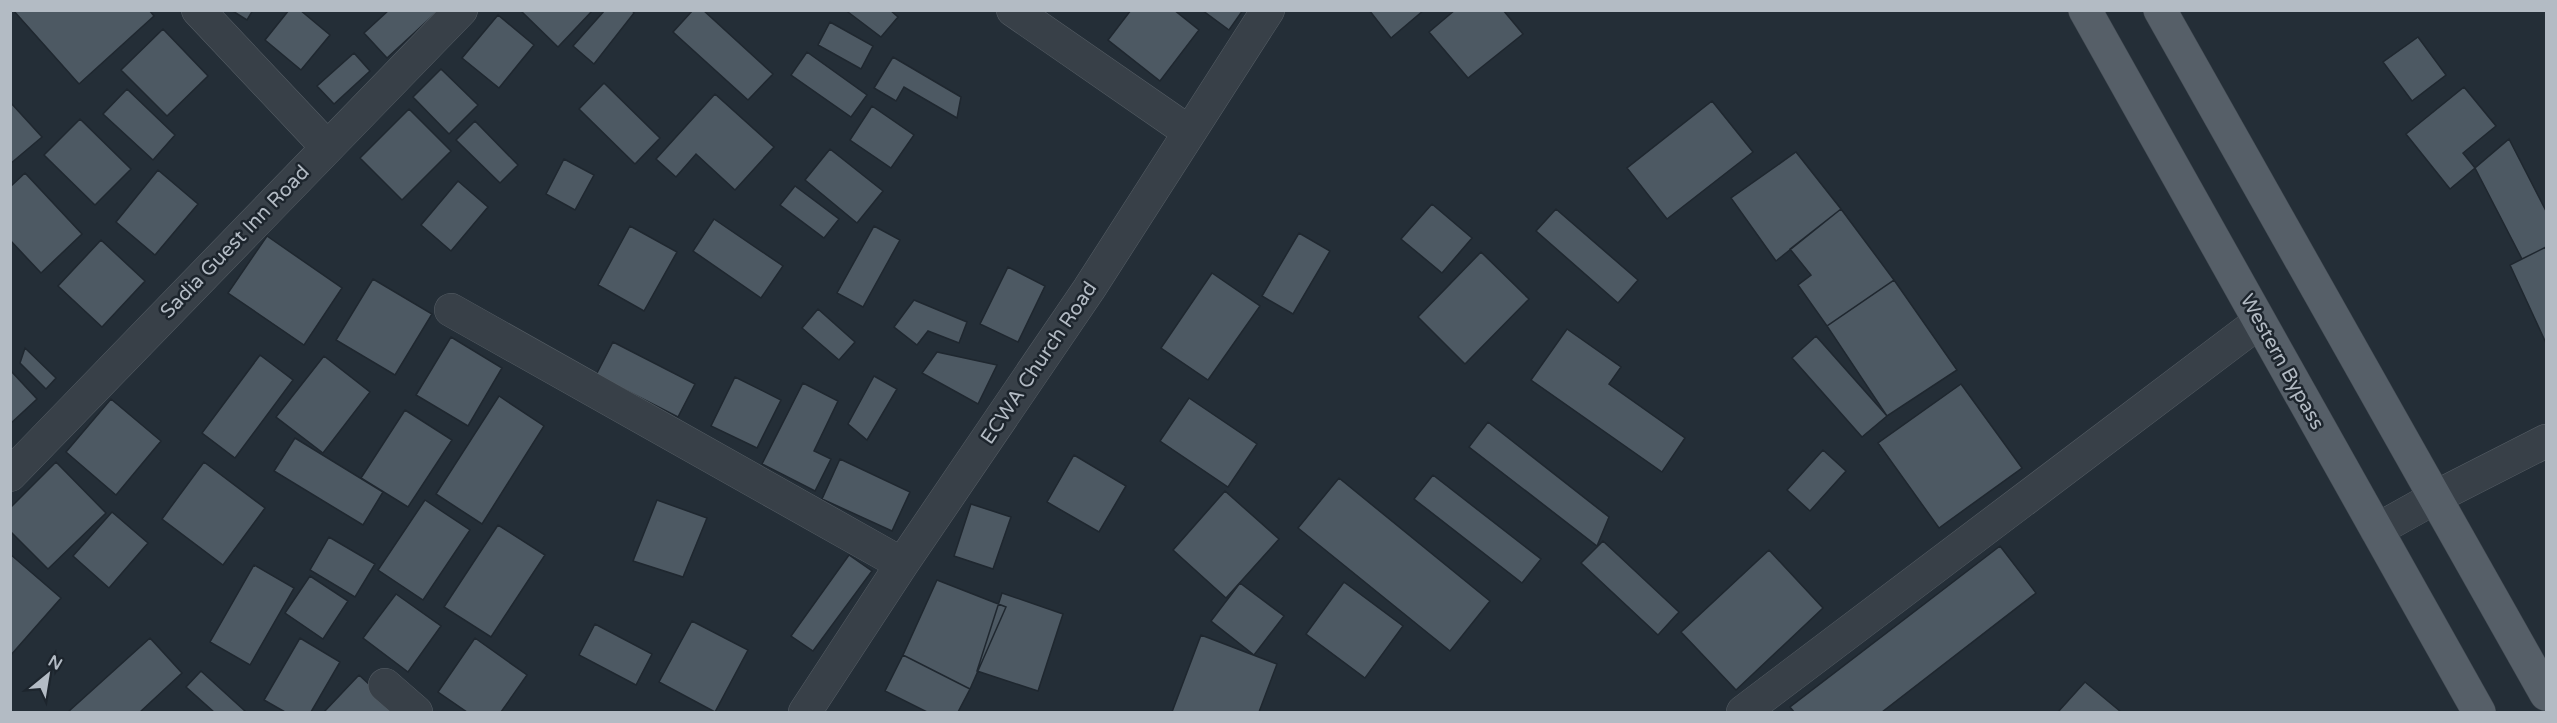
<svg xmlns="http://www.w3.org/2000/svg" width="2557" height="723" font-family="'Varela Round',sans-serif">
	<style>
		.building { fill: #4d5963; stroke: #1f272f; stroke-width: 1.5 }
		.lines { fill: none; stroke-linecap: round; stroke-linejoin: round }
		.street-casing { stroke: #565e66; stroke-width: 34 }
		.primary-casing { stroke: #414951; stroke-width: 34 }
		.street { stroke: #384048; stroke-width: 33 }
		.primary { stroke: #565f68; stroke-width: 33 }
		.labels { text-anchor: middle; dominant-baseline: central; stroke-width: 5; stroke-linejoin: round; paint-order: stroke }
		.street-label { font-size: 20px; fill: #b3bbc4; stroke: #1d252d }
	</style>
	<rect width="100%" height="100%" fill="#242e37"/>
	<path class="building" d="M13,10H149L154,16L79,84Z
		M231,10H253L247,20Z
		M289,10H300L330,35L301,70L265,40Z
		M389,10H439L387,58L364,33Z
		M520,10H593L558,47Z
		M605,10H632L634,13L594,64L573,46Z
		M693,10H703L773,74L748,100L673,32Z
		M850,10H890L898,17L881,37L848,12Z
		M1131,10H1174L1199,30L1160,81L1108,40Z
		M1202,10H1243L1229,30Z
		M1369,10H1424L1391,38Z
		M1455,10H1503L1523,34L1468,78L1429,32Z
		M498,15L534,45L499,88L462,58Z
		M830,22L873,46L861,69L818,45Z
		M163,29L208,76L167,116L121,70Z
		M2418,37L2446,75L2412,101L2383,62Z
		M807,52L867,95L851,117L791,75Z
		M354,53L370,71L334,104L317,86Z
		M893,57L961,97L957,118L904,87L896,101L874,88Z
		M441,69L478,105L449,134L413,97Z
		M604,83L660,138L635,164L579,109Z
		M2464,87L2496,126L2463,153L2475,168L2450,189L2406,134Z
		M127,89L175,135L153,160L103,114Z
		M715,94L774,147L735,190L696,154L676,177L656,159Z
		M1712,101L1753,152L1667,219L1627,168Z
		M10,102L42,137L10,164Z
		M872,106L914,135L891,168L850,140Z
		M409,109L451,151L402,200L360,158Z
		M80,119L131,169L95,205L44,155Z
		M475,121L518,165L500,183L456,140Z
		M2509,139L2546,211V247L2522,259L2475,168Z
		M830,149L883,191L857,223L805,180Z
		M1796,152L1841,209L1776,261L1731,198Z
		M564,159L594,175L575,210L546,194Z
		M158,170L198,204L155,255L116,222Z
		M25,173L82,234L41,273L10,240V187Z
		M458,181L488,207L451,251L421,225Z
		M795,186L839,219L824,238L780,205Z
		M1432,204L1472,238L1442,273L1401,239Z
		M1556,209L1638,280L1618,303L1536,231Z
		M1841,209L1894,280L1827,326L1798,285L1811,275L1790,249Z
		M714,219L783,266L761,298L693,251Z
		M630,226L677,252L644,311L598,285Z
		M874,226L900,240L863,307L837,293Z
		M1299,233L1330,251L1293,314L1262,296Z
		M267,236L342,288L304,345L228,293Z
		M101,240L145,281L102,327L58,286Z
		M2546,247V343L2510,265Z
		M1481,252L1529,299L1465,364L1418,317Z
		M1008,267L1045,286L1018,342L980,324Z
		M1212,273L1260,306L1208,380L1161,348Z
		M373,279L432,314L395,375L336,340Z
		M1894,280L1957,370L1887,416L1827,326Z
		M914,300L967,322L959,343L928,331L917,345L894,327Z
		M818,309L855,342L839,360L802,328Z
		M1567,329L1621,367L1609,384L1685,438L1662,472L1531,380Z
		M1816,336L1887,416L1862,437L1792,358Z
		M451,337L502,368L468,426L416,395Z
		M613,342L695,384L678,417L596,375Z
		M25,348L56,378L46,389L20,363Z
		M937,352L997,365L978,404L922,373Z
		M260,355L293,380L235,458L202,433Z
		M324,356L370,392L323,453L276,417Z
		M10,370L37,399L10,424Z
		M874,376L897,389L867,440L848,424Z
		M735,377L781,400L757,448L711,426Z
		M803,383L838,401L814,451L831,459L815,491L762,464Z
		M1961,384L2022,468L1939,528L1878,443Z
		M499,396L544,426L482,524L436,494Z
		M1189,398L1257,444L1228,487L1160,441Z
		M111,399L161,441L116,495L66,452Z
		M405,410L452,440L408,507L361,478Z
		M1488,422L1609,517L1597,546L1469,447Z
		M295,438L383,492L363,525L274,471Z
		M1823,450L1846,471L1810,511L1787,490Z
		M1074,455L1126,486L1099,532L1047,502Z
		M840,459L910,492L892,531L822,499Z
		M56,462L106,513L48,569L10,531V508Z
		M204,462L265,508L223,565L162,519Z
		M1433,475L1541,559L1522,583L1414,499Z
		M1339,478L1490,601L1450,651L1298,528Z
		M1225,491L1279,539L1226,598L1173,550Z
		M425,500L470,530L423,600L378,570Z
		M657,500L707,518L683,577L633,561Z
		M971,504L1011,517L993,569L954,556Z
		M112,512L148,543L109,588L73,556Z
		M498,525L545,555L491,637L444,607Z
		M329,537L375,564L355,597L310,570Z
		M1603,541L1679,612L1658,635L1581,563Z
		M2000,546L2036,593L1882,712H1794L1790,707Z
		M1769,550L1823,608L1736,690L1681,632Z
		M10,554L61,598L10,656Z
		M849,555L872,571L813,651L791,636Z
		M254,565L294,588L250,665L210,642Z
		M310,576L348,601L323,639L285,613Z
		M937,580L1006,607L970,689L903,655Z
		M1344,582L1403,626L1365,678L1306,634Z
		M1240,583L1284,616L1254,655L1211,621Z
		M1002,593L1063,614L1038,691L977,671Z
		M396,594L441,626L408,672L363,638Z
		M692,621L748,650L715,712L659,682Z
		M595,624L652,654L636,685L579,655Z
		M1201,635L1277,664L1259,712H1172Z
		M150,638L182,673L140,712H68Z
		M300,638L340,662L311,712H285L264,700Z
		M475,638L527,675L501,712H467L438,692Z
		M903,655L970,689L958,712H927L885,691Z
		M201,671L246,712H214L186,687Z
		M359,675L399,712H324Z
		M2085,682L2121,712H2058Z"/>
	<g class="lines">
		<g class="street-casing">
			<path id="street" d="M198,10L327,147
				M1013,10L1189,132
				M451,310L902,564
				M10,475L461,10
				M2377,530L2436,497L2546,441
				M385,685L416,712
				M805,712L902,564L1089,289L1268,10
				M1743,712L2259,322"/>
		</g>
		<g class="primary-casing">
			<path id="primary" d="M2085,10L2479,712
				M2160,10L2546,694"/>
		</g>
		<use href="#street" class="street"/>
		<use href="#primary" class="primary"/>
	</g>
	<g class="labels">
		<g class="street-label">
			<text transform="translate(235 242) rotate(-46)">Sadia Guest Inn Road</text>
			<text transform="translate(2282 362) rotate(61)">Western Bypass</text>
			<text transform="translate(1039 363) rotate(-56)">ECWA Church Road</text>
		</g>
	</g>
	<rect width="2557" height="723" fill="none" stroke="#b3bbc4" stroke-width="24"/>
	<g transform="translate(48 675) rotate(30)" stroke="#1d252d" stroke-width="4.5" paint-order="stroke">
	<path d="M0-4.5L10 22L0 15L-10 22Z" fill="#b3bbc4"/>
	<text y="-9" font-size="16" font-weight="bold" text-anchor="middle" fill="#b3bbc4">N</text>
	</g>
</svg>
